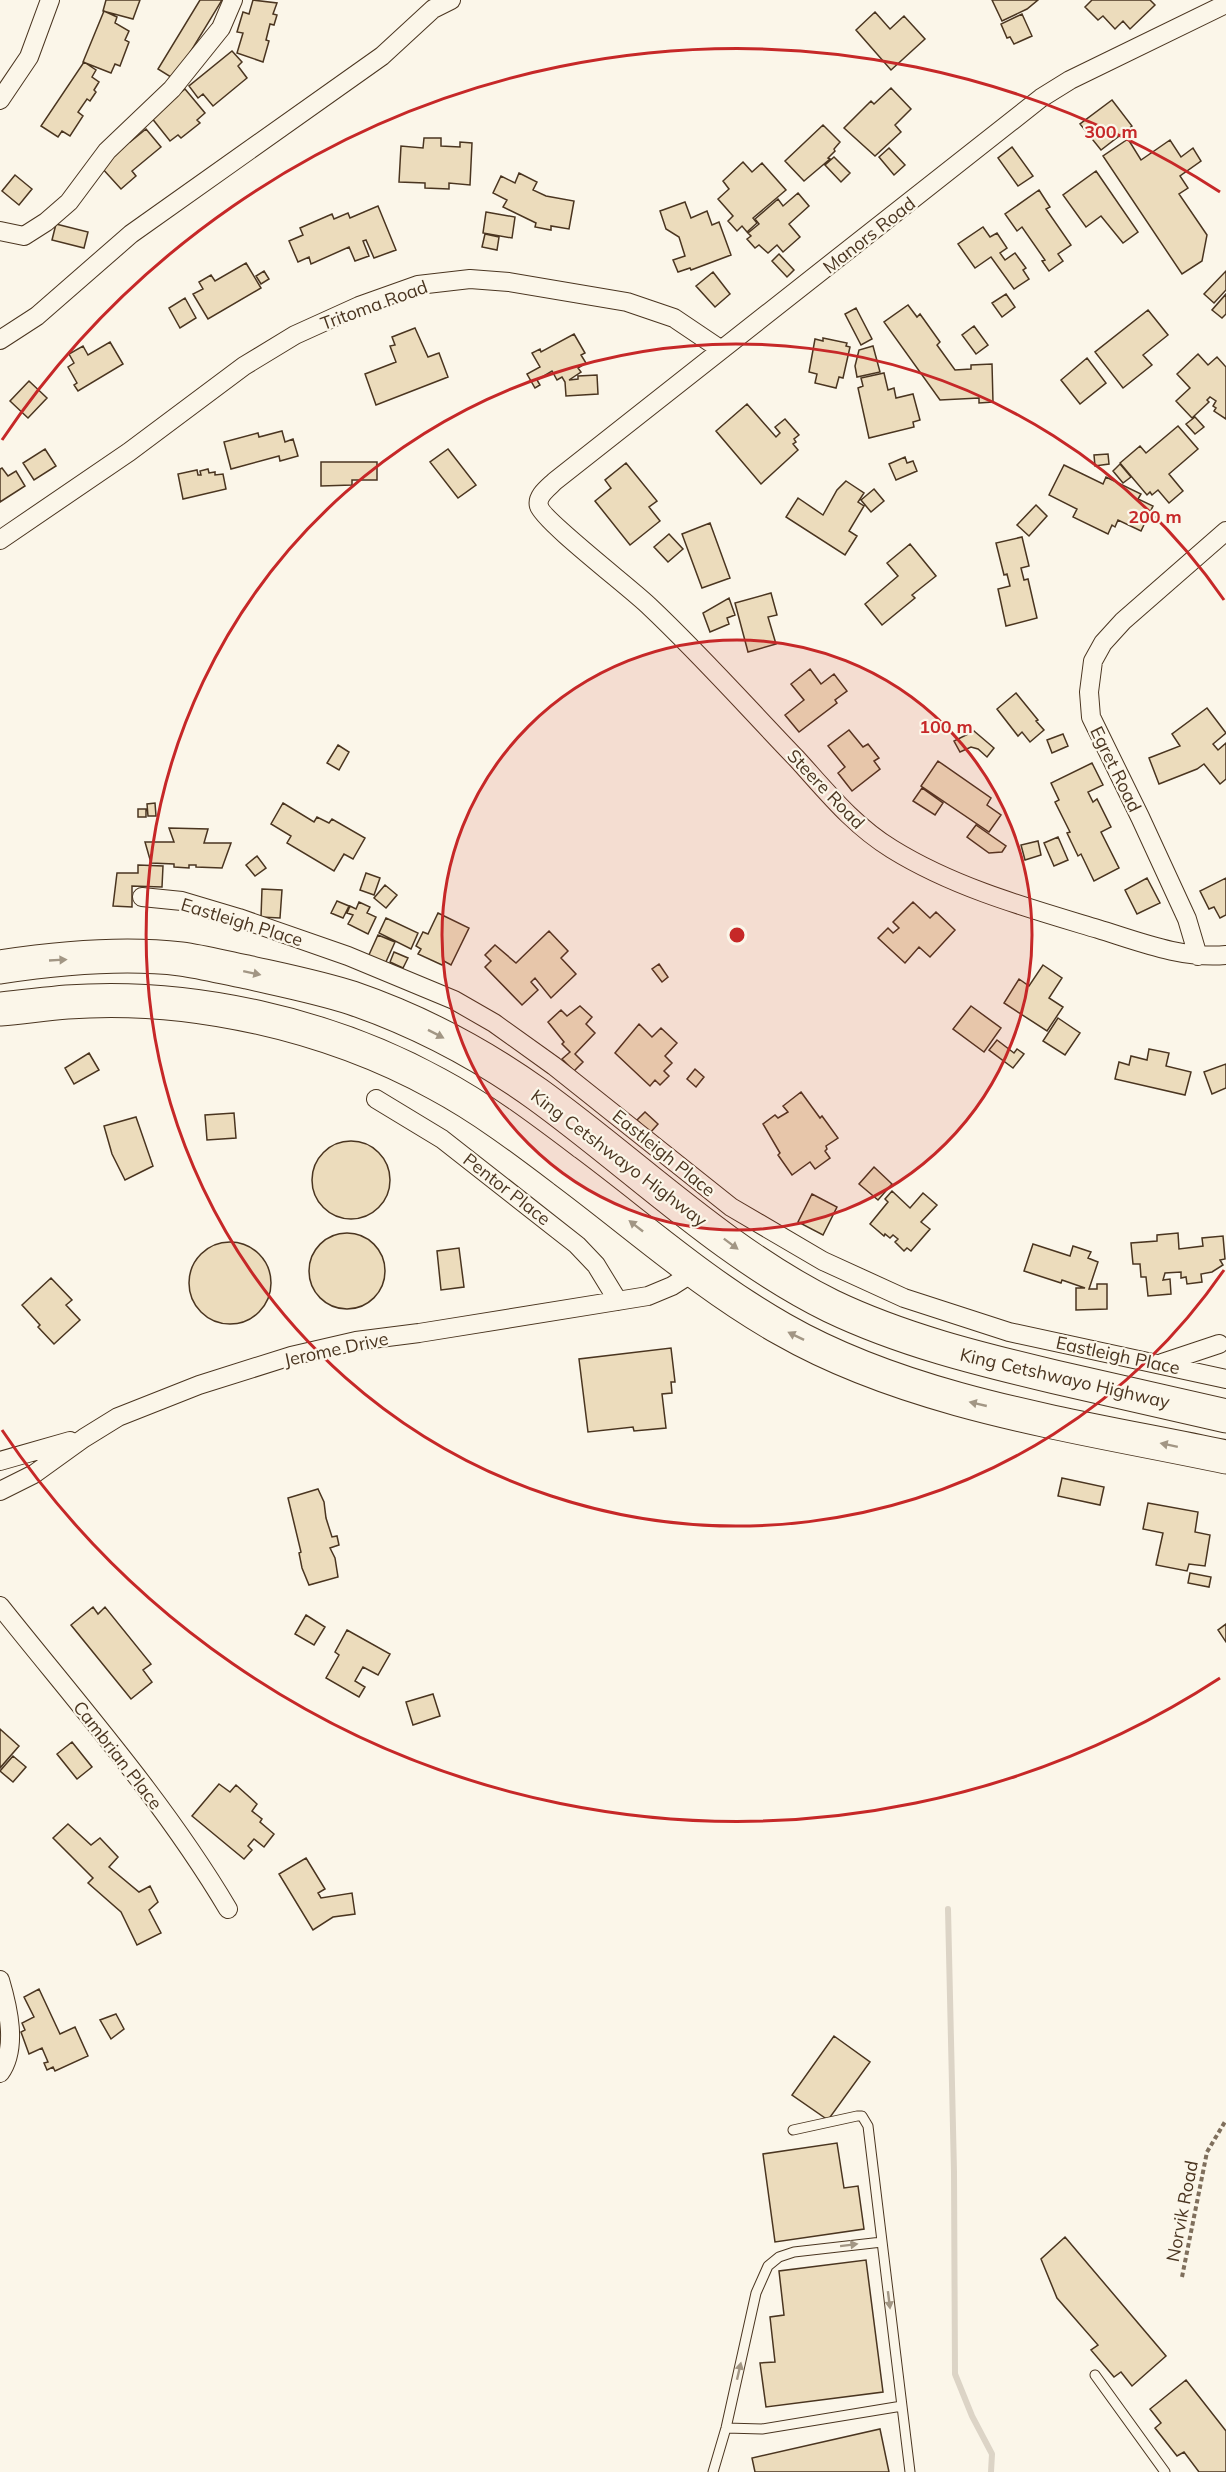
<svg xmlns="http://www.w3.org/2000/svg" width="1226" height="2472" font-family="Mulish,sans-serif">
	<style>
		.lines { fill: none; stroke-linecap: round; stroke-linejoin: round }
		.stream { stroke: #dcd4c6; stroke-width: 6 }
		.building { fill: #ecdcbc; stroke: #4a3520; stroke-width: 1.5 }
		.lane-casing { stroke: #4a3520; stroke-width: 11 }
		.street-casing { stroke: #4a3520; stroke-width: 20 }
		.highway-casing { stroke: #4a3520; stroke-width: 35 }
		.path { stroke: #7f6f5c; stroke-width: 4; stroke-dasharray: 4.5 3; stroke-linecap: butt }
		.lane { stroke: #fbf6e9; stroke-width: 9 }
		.street { stroke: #fbf6e9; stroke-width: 18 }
		.highway { stroke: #fbf6e9; stroke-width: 33 }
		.oneway { fill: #a29684 }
		.ring { fill: none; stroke: #c62828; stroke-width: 3 }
		.labels { text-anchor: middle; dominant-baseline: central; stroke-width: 4.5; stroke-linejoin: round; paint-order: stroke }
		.street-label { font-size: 18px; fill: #4a3520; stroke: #fbf6e9 }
		.centre { fill: #c62828; stroke: #fbf6e9; stroke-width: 3 }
		.ring-label { font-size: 18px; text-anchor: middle; font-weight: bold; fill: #c62828; stroke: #fbf6e9; stroke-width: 4.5; stroke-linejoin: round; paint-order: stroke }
	</style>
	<rect width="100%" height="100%" fill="#fbf6e9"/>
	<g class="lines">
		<path class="stream" d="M948,1909L954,2172L955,2374L972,2416L992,2454L991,2472"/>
	</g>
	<path class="building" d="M106,0H140L133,19L103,11Z
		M200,0H222L174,79L158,69Z
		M253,0L277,3L273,14L277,15L274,25L270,24L266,40L269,41L263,62L237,53L243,33L237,32L243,12L249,14Z
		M992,0H1038L1027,9L1002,21Z
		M1092,0H1150L1155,5L1130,29L1123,21L1115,29L1103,16L1098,20L1085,7Z
		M104,11L117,17L115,23L129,31L125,40L129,42L120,66L115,64L111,73L83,62Z
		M875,12L890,29L904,16L925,39L891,70L856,30Z
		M1022,14L1032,36L1014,44L1010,37L1007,38L1001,24Z
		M232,51L242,62L238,66L247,78L213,106L203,94L198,98L189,86Z
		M84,62L96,70L92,77L99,82L94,90L96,92L90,101L87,99L78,112L83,116L70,136L62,131L58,137L41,126Z
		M891,88L911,109L895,125L901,132L875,156L844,128L871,101L874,104Z
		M185,89L205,113L197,120L200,123L181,138L178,135L170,141L151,117Z
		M1112,100L1132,126L1101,150L1080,124Z
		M823,125L840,142L834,149L835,151L828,158L830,159L804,181L785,161Z
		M146,129L161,147L132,171L136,176L121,189L101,167L126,138L130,142Z
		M424,138H441V146L460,147V142L472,143L470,185L449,183V189L425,188V183L399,182L401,146L423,148Z
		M1128,139L1141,160L1170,140L1181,157L1193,148L1201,161L1180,176L1188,188L1179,194L1207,235L1202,261L1182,274L1103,156Z
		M1012,147L1033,176L1018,186L998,158Z
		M889,148L905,165L894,175L879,157Z
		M834,157L850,173L841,182L825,165Z
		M743,162L752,172L762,163L786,190L753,218L757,223L747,232L742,226L737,231L728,221L733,216L718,199L729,189L723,181Z
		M1096,171L1138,232L1123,243L1101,216L1086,227L1063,195Z
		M519,173L537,182L533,190L546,196L574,201L569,229L551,226V230L535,227L536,223L503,207L507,200L493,193L501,176L515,183Z
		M15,175L32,189L19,205L2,191Z
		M1039,190L1050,207L1046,209L1071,245L1058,254L1063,261L1049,271L1042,261L1045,260L1022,227L1017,231L1005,214Z
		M798,193L809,206L789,224L800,237L783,252L777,245L768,253L759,245L755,248L747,239L751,236L748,233L759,224L755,219L778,199L783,206Z
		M685,202L691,218L707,211L712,225L719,222L731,255L691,270L690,268L678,272L673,260L685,256L679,237L666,229L660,211Z
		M378,206L396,250L374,258L366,240L363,241L369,256L355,261L349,247L311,264L309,257L298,262L289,241L303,235L300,228L332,214L334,219L348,213L350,218Z
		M486,212L515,217L512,238L483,233Z
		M56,224L88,232L84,248L52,240Z
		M983,227L990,237L997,233L1007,248L1000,253L1005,260L1015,253L1026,268L1023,270L1029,279L1014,289L991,257L975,268L958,244Z
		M485,234L499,237L497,250L482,247Z
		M779,254L794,270L787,277L772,261Z
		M246,263L261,288L208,319L193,294L203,289L199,282L211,275L215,281Z
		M264,271L269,279L261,284L256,276Z
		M1226,271V290L1214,303L1204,294Z
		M713,272L730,294L715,307L696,286Z
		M1006,294L1015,307L1002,317L992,303Z
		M1226,294V314L1222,318L1212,310Z
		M185,298L196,318L180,328L169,308Z
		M908,305L917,317L920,314L940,342L937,345L955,370L971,369V365L992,364L993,402L979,403V398L940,400L884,322Z
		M856,308L872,339L861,345L845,314Z
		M1148,310L1168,335L1143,355L1152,365L1123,388L1095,352Z
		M974,326L988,345L976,354L962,335Z
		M415,328L428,357L439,353L448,377L376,405L365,374L396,362L390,346L395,345L392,337Z
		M574,334L585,353L581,355L586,363L578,368L581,372L569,380L578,379V376L597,375L598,394L566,396L565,382L562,377L557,380L552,371L537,380L540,385L535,388L527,374L540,367L532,353L540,349L541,352Z
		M823,338L847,343L846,346L850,347L843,378L839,377L836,388L815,383L817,374L809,372L815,339L823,341Z
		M110,342L123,364L78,391L74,385L77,383L68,367L74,363L69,354L83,346L88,355Z
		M873,346L880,372L857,377L855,366L859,350Z
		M1198,354L1208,365L1217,357L1226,367V419L1214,411L1216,408L1213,406L1216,401L1210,397L1207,400L1209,402L1192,418L1176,401L1190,388L1177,374Z
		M1087,358L1106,383L1080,404L1061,380Z
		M884,373L888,390L894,388L896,398L913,394L920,420L913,422L914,427L869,438L858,388L863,386L861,378Z
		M29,381L47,398L28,418L10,401Z
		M747,404L776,437L780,433L775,427L785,419L799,435L794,439L796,442L793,444L798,450L761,484L716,431Z
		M1195,417L1204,427L1195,434L1186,424Z
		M1178,426L1198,449L1169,474L1183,491L1169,503L1158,490L1152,495L1150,492L1147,495L1120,463L1140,446L1146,453Z
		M282,431L285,442L293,439L298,456L280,461L279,456L231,469L224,442L258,433L259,437Z
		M45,449L56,466L34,480L23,463Z
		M448,449L476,485L458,498L430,462Z
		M1108,454L1109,464L1095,466L1094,455Z
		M905,457L907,463L913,461L917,471L896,480L889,464Z
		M321,462H377V480H352V485L321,486Z
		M626,463L657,501L649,507L660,521L630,545L595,501L611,488L605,480Z
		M1120,464L1131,477L1123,483L1113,471Z
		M1064,465L1103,484L1106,477L1141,494L1138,499L1153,506L1141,531L1118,520L1115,527L1112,525L1108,534L1073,517L1077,509L1049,495Z
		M2,468L8,476L16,471L25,486L0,502V469Z
		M208,469L209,473L215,472V475L223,474L226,489L183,499L178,474L197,470L198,475H201L200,471Z
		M846,481L864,493L858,502L864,506L849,531L857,536L845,555L786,517L798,498L823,515L837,490Z
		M874,489L884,501L871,512L861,500Z
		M1036,505L1047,516L1029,536L1017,525Z
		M710,523L730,578L702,588L682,534Z
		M669,534L683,549L668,562L654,547Z
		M1022,537L1029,566L1021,568L1024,580L1028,579L1037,618L1006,626L998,589L1010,586L1007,574L1004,575L996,543Z
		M910,544L936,576L912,595L915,598L882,625L865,604L898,576L887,563Z
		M771,593L777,615L768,617L776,644L748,652L735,603Z
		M729,598L735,615L727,618L729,624L710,632L703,613Z
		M810,669L821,684L834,674L847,691L835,700L837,703L799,732L785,715L804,700L791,684Z
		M1016,693L1038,720L1036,721L1044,730L1030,742L1022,732L1018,736L997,709Z
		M1207,708L1226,733L1213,744L1218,750L1226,743V779L1220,784L1204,764L1197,769L1159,784L1149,758L1180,746L1172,734Z
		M849,730L863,747L868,744L879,758L874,761L880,769L852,791L838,773L845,767L828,746Z
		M974,731L994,748L987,757L978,749L971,747L960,752L954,741Z
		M1063,734L1068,746L1052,753L1047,740Z
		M338,745L349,752L339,770L327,763Z
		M938,761L991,798L987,805L1001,815L989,832L921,786Z
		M1092,763L1103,785L1088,792L1093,802L1097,799L1111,827L1101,832L1119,868L1094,881L1081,854L1078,856L1067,833L1070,832L1055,802L1059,800L1051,783Z
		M922,788L943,803L935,815L913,801Z
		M155,803L156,816H148L147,804Z
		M283,803L314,822L317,817L329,823L332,819L365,838L353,859L344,854L334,871L287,843L291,836L271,824Z
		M138,809H146V817H138Z
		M976,825L1006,846L1002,852L989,853L967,837Z
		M169,828L208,829L204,843H231L222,868L196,867V865H189V868L174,867V864L151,863L145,842H174Z
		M1058,837L1068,860L1054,866L1044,843Z
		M1038,841L1041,855L1025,860L1021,845Z
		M257,856L266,868L255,876L246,865Z
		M138,865L163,866L162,887L132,886V907L113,906L117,873H138Z
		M366,873L380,878L374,895L360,890Z
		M1147,878L1160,903L1137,914L1125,890Z
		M1226,878V915L1220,918L1214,907L1209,909L1200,891Z
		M385,885L397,895L386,908L374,898Z
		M262,889L282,890L280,918L261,917Z
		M337,901L349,906L343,918L331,913Z
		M359,902L370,907L367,913L376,917L368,934L348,924L353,915L347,913L350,906L356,909Z
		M913,902L930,918L936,912L955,930L930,957L919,947L905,963L878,938L888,928L893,933L899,928L893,922Z
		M438,913L469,928L451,965L444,961L442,965L418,954L421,949L416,946L423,932L428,934Z
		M386,918L418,933L411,949L379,933Z
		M549,931L568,951L561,958L576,974L551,998L535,978L531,982L538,990L522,1005L485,967L491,961L485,955L495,945L516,963Z
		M378,935L395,942L385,964L368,957Z
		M394,952L408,958L403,968L390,962Z
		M659,964L668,977L662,982L652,969Z
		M1043,965L1062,978L1049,998L1063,1007L1047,1031L1004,1003L1019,979L1029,986Z
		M580,1006L592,1017L586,1024L595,1033L575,1054L583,1062L574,1071L562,1059L570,1052L562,1044L564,1042L548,1022L561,1010L567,1016Z
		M971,1006L1001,1028L984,1052L953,1029Z
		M1058,1018L1080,1033L1065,1055L1043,1041Z
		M639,1024L652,1037L661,1028L677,1043L665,1056L672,1063L664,1071L669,1076L660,1085L655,1080L650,1086L615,1053Z
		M997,1040L1014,1053L1017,1049L1024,1054L1013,1068L989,1050Z
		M1149,1049L1169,1053L1166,1066L1191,1072L1185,1095L1115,1079L1119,1062L1129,1065L1131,1056L1147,1060Z
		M89,1053L99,1070L74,1084L65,1068Z
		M1226,1064V1088L1212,1094L1204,1072Z
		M695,1069L704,1077L696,1087L687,1079Z
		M801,1092L820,1118L822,1116L838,1138L826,1146L827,1149L825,1151L830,1158L815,1169L810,1162L792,1175L778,1155L780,1153L763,1124L775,1115L778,1118L788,1112L783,1106Z
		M645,1112L658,1124L650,1133L637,1120Z
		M234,1113L236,1138L207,1140L205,1115Z
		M136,1117L153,1166L125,1180L112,1154L104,1126Z
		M312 1180a39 39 0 1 1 78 0a39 39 0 1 1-78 0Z
		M874,1167L892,1184L878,1200L859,1184Z
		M892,1191L910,1208L923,1193L937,1205L921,1222L930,1229L911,1251L907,1248L904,1251L895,1242L898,1239L893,1235L890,1238L885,1234L884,1236L870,1224L888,1202L885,1199Z
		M812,1194L837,1207L823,1235L798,1222Z
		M1178,1233L1179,1249L1203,1246L1202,1238L1223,1236L1225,1259L1220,1260L1223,1265L1212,1272L1201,1274L1202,1282L1187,1284L1186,1277L1181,1278V1272L1165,1273L1163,1280L1170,1279L1171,1294L1148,1296L1146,1277H1141L1140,1264H1133L1131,1243L1157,1241V1235Z
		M309 1271a38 38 0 1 1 76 0a38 38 0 1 1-76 0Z
		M189 1283a41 41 0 1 1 82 0a41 41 0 1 1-82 0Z
		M1033,1244L1070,1256L1073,1246L1091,1252L1088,1258L1098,1262L1089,1289H1097V1284H1107V1309L1076,1310V1288H1085L1062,1280L1061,1283L1024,1271Z
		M459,1248L464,1287L441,1290L437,1251Z
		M51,1278L72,1300L66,1305L80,1320L54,1344L38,1327L40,1325L22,1305Z
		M671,1348L675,1382H671L672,1393L662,1394L666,1428L634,1431L633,1427L588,1432L579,1359Z
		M1062,1478L1104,1487L1100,1505L1058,1496Z
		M318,1489L324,1502L326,1518L332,1537L337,1536L339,1545L330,1548L335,1558L338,1577L309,1585L302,1568L299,1553L301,1552L288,1498Z
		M1148,1503L1198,1512L1195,1532L1210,1535L1205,1566L1189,1564L1187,1571L1156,1565L1163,1533L1143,1529Z
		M1190,1573L1211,1577L1209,1587L1188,1583Z
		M93,1607L98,1614L105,1607L151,1664L143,1670L152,1682L131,1699L71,1625Z
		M306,1615L325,1627L314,1645L295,1634Z
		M1226,1624V1642L1218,1630Z
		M347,1630L390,1654L378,1675L363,1667L355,1681L365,1687L359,1697L326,1678L339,1655L335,1652Z
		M433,1694L440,1716L413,1725L406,1702Z
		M0,1729L19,1746L0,1768Z
		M72,1742L92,1767L77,1779L57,1754Z
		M13,1756L26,1767L13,1782L0,1771Z
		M219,1784L230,1792L236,1785L257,1804L252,1811L262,1819L260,1822L274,1834L264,1847L254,1839L248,1846L252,1850L244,1859L192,1816Z
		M68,1824L91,1845L100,1838L118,1857L109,1867L139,1892L150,1886L158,1902L149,1910L161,1933L137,1945L121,1912L88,1883L93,1878L53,1838Z
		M306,1858L325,1889L318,1893L321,1898L352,1893L355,1914L333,1917L313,1930L279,1874Z
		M39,1989L60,2034L75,2027L88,2056L55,2071L53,2067L47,2070L44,2063L48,2062L42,2048L29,2054L21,2032L25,2030L22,2023L34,2017L24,1997Z
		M116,2014L124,2029L111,2039L100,2020Z
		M834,2036L870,2062L828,2120L792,2095Z
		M837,2143L844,2188L858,2186L864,2229L775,2242L763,2154Z
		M1065,2237L1166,2356L1132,2386L1121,2372L1114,2377L1091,2350L1098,2345L1057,2298L1041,2259Z
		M866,2260L883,2392L766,2407L760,2363L775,2362L770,2317L784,2315L779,2271Z
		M1186,2380L1226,2431V2472H1199L1184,2452L1177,2456L1155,2428L1161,2423L1150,2409Z
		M880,2429L889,2472H755L752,2458Z"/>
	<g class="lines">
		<g class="lane-casing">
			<path id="lane" d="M793,2130L857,2116H862L868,2126L910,2472
				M1095,2375L1165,2472
				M726,2428L762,2429L902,2406
				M713,2472L726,2428L756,2293L768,2266L779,2257L794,2252L882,2242"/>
		</g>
		<g class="street-casing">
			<path id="street" d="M1226,4L1070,80L1041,98L555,481C549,487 536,496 539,506C542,520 633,590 649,606C701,655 748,708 797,759C827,792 853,825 892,849C955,888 1028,908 1098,929C1140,942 1182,959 1226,955
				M0,100L29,57L50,0
				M0,231L24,236L46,222L69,202L107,151L172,89L221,28L233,0
				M0,340L37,316L131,234L382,56L433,9L451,0
				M0,540L129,452L244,366L295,335L359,306L418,285L470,279L509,282L627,302L674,318L720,349
				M142,897L182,901L239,918L348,956L454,1000L494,1023L554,1066L731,1207L823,1261L904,1298L1009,1332L1226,1379
				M1198,956L1187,919L1140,817L1091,717L1089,692L1093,661L1103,643L1123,621L1226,531
				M376,1099L442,1139L577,1245L596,1265L618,1301
				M1162,1363L1219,1344
				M0,1461L70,1441
				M0,1491L34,1474L84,1438L118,1417L199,1385L291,1356L356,1341L419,1333L648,1296L672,1286L694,1272
				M0,1606C78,1704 164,1801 228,1909
				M0,1980C8,2007 18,2048 0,2073"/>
		</g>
		<g class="highway-casing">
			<path id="highway" d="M0,967C59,958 122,952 181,959C203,962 226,968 247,972C282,980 318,987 352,998C416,1020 481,1054 537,1094C634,1164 722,1252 831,1306C902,1340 979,1359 1055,1377C1112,1390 1169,1403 1226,1416
				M0,1009C22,1007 45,1004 67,1002C190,993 328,1024 437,1084C482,1108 524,1140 565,1171C636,1224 704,1285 782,1329C913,1404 1079,1426 1226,1457"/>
		</g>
		<path class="path" d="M1182,2277L1207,2152L1226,2120"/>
		<use href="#lane" class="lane"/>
		<use href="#street" class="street"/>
		<use href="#highway" class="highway"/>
	</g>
	<defs><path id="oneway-solid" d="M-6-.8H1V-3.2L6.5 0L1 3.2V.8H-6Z" transform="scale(1.5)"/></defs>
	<g class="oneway">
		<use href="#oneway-solid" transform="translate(58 960) rotate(-3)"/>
		<use href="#oneway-solid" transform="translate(252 973) rotate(12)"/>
		<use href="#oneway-solid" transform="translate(436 1034) rotate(27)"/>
		<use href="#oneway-solid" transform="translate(636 1226) rotate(-142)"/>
		<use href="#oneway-solid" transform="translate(731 1244) rotate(37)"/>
		<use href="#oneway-solid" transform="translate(796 1336) rotate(-154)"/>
		<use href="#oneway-solid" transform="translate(978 1404) rotate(-167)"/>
		<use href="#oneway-solid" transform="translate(1169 1445) rotate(-168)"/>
		<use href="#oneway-solid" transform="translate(849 2245) rotate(-7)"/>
		<use href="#oneway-solid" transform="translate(889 2300) rotate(83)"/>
		<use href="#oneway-solid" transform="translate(739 2371) rotate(-77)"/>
	</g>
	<circle cx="737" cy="935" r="295" fill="#c62828" fill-opacity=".12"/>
	<g class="ring">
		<circle cx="737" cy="935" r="295"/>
		<path d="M1224 1270A591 591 0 1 1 1224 600"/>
		<path d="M1220 1678A886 886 0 0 1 2 1430M2 440A886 886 0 0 1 1220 192"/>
	</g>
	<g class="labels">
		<g class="street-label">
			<text transform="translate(869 235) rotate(-38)">Manors Road</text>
			<text transform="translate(374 305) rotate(-20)">Tritoma Road</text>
			<text transform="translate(1116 769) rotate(64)">Egret Road</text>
			<text transform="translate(826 789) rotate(46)">Steere Road</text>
			<text transform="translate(242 922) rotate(17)">Eastleigh Place</text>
			<text transform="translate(664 1153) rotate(39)">Eastleigh Place</text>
			<text transform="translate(619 1158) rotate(37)">King Cetshwayo Highway</text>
			<text transform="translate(507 1189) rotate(38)">Pentor Place</text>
			<text transform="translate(336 1349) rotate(-12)">Jerome Drive</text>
			<text transform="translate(1118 1355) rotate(12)">Eastleigh Place</text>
			<text transform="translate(1065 1378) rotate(13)">King Cetshwayo Highway</text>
			<text transform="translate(118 1755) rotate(52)">Cambrian Place</text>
			<text transform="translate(1182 2211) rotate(-79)">Norvik Road</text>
		</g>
	</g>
	<circle cx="737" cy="935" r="9" class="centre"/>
	<g class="ring-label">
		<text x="1111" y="138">300 m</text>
		<text x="1155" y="523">200 m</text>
		<text x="946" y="733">100 m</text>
	</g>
</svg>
